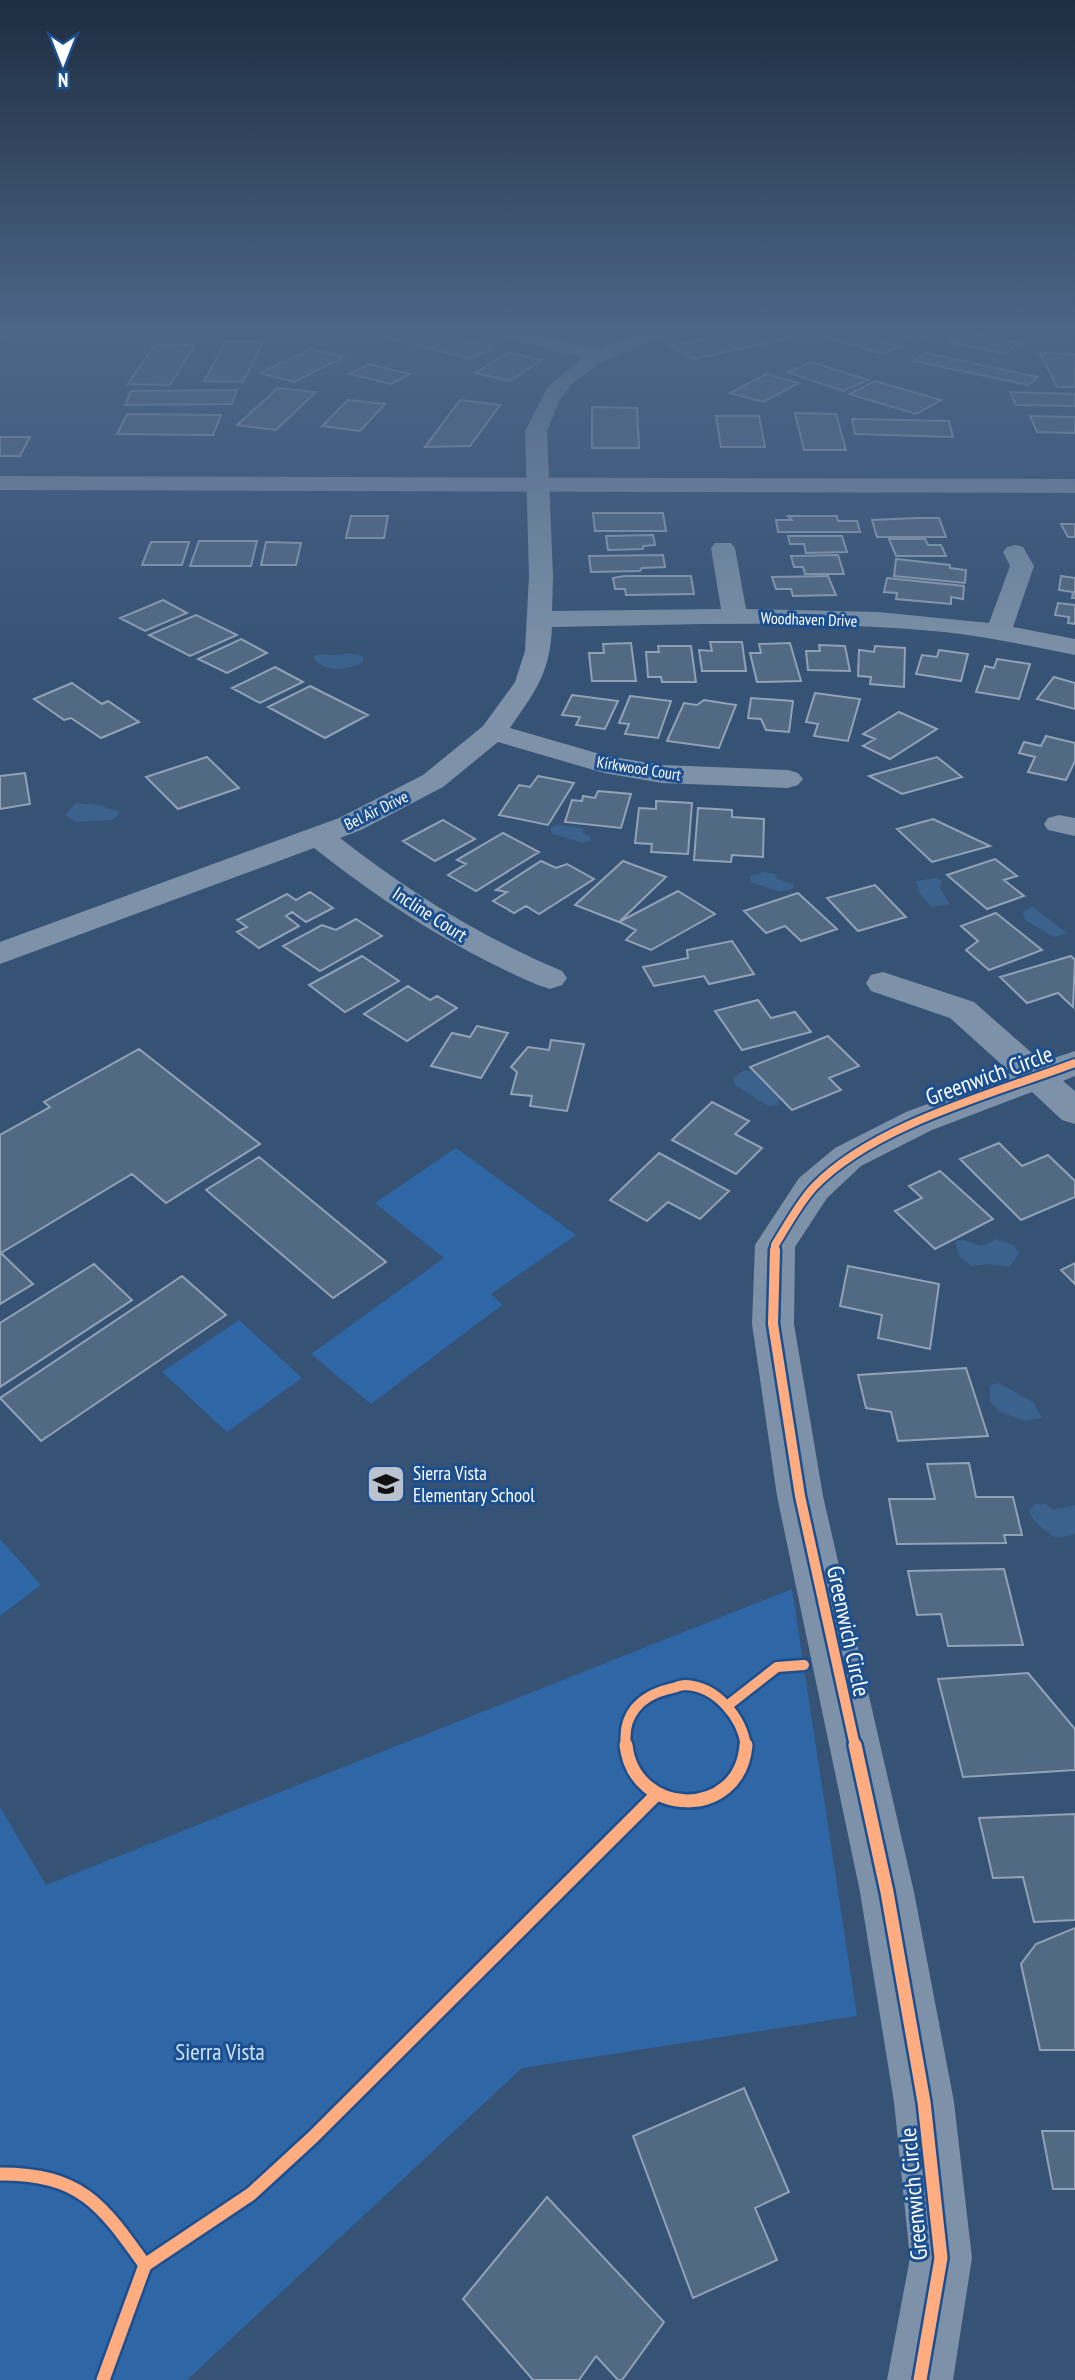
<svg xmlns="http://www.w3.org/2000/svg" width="1075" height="2380" font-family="'PT Sans Narrow',sans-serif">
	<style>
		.green { fill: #2f66a5 }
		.water { fill: #3b618d }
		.building { fill: #526984; stroke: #92a2b6; stroke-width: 2 }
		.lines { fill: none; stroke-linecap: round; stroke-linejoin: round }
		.minor { fill: #7d92a8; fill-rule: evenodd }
		.major { fill: #7d8ea7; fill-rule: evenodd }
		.cycleway-far2-casing { stroke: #1b4f8f; stroke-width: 12 }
		.cycleway-far1-casing { stroke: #1b4f8f; stroke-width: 15 }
		.cycleway-casing { stroke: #1b4f8f; stroke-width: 18 }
		.cycleway-far2 { stroke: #ffac80; stroke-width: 8 }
		.cycleway-far1 { stroke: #ffac80; stroke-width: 10 }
		.cycleway { stroke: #ffac80; stroke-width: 13 }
		.labels { text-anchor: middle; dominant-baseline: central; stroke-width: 6; stroke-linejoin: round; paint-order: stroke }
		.far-street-label { font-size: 16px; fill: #fff; stroke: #1b4f8f }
		.street-label { font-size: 19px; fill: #fff; stroke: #1b4f8f }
		.poi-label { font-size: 19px; fill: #fff; stroke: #1b4f8f; text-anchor: start }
		.near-street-label { font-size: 23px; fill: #fff; stroke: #1b4f8f }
		.near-park-label { font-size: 23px; fill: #cfe3fa; stroke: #1b4f8f }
	</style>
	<rect width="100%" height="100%" fill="#365274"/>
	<path class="green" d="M456,1148L576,1235L491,1294L502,1305L371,1404L311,1354L444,1258L375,1203Z
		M239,1320L302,1378L227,1432L162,1372Z
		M0,1539L41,1585L0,1616Z
		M792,1589L857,2016L522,2068L187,2380H0V1807L46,1885Z"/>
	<path class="water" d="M346,653L363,656V662C347,671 324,673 313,657C323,650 335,659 346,653Z
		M76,803L98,805L120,812L113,820L76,822L65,815Z
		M557,825L583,828V833L590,837L591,840L583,843L553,834L550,828Z
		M763,872L775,874L776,878L794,885L792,889L780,892L751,882L750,876Z
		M936,878L943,881L940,888L950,904L932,907L920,894L916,881Z
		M1033,907L1067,933L1054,937L1025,920L1023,912Z
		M744,1070L755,1072L779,1099L778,1105L768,1106L734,1084L733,1078Z
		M997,1239L1013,1245L1019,1254L1009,1267L987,1264L972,1266L960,1258L955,1241L964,1240L982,1246Z
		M999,1383L1033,1402L1042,1418L1025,1421L1000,1412L990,1402V1385Z
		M1035,1504H1045L1054,1510L1075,1505V1534L1056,1538C1045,1531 1034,1524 1029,1511Z"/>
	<path class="building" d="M378,331H428L494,348L470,359L372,334Z
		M744,331H796L803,335L693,359L671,346Z
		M808,331H851L901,347L881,354Z
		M895,331H933L939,334L915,340Z
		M963,332L1019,343L1006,354L949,342Z
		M226,341L263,342L243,382L204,381Z
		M155,344L195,345L170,385L128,384Z
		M311,349L344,357L294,382L260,373Z
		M508,353L542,360L510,381L475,373Z
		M925,353L1038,377L1028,385L914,361Z
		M1040,353L1075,354V387H1057Z
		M812,362L868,380L843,391L787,372Z
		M369,364L410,374L391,384L349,374Z
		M766,374L799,383L763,402L730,393Z
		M875,381L941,400L916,414L849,394Z
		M278,388L316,392L276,430L237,425Z
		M237,390L232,404L125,405L131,391Z
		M1010,392L1075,394V406L1016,405Z
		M348,400L385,404L360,431L322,426Z
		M460,400L500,405L470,446L425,447Z
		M592,407L637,408L639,448H592Z
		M795,413L836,414L846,450H804Z
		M127,414L221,415L213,435L117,434Z
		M716,416H759L765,447H721Z
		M1030,416L1075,417V433L1037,432Z
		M852,419L949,421L953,437L855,434Z
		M0,437H30L20,456H0Z
		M593,513H663L666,531H595Z
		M351,516H388L384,538H346Z
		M788,516H837L838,521H857L860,532H778L776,520H792Z
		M917,518H939L946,537H877L872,520Z
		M1061,524H1075V537H1068Z
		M653,535L655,545L643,546V549L608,550L606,536Z
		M788,536H842L847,552L806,553L804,544H790Z
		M889,539H925L928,545H941L946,556H896Z
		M199,541H257L251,566H190Z
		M151,542H189L182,565H142Z
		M266,542L301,543L296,565H261Z
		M663,555L665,567L642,568L640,571L591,572L589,556Z
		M838,555L844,574H805L803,567H794L791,556Z
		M896,559L950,565V568L966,570L965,583L894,576Z
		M624,576H691L694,594L626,595L625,589H615L613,578Z
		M828,576L836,595L793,596L791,589H776L772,577Z
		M1061,576L1075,578V598H1072L1073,592L1059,590Z
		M887,578L964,586L963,599L951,597V604L896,599L897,593L884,592Z
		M163,600L187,613L145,631L120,618Z
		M1058,603L1075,605V624L1068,623L1069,617L1055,615Z
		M196,615L237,635L190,656L149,635Z
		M241,639L267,653L227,673L198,659Z
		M710,642H742L746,671H702L699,650L712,651Z
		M631,643L636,681H592L589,653H604L603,644Z
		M790,643L801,681L757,682L750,653H761L759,644Z
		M819,645L845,646L850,671L808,670L806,651H820Z
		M658,646H691L696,682H662L661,677H648L646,652H659Z
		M875,646L905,648L904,687L870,684L871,677L858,676L859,650L874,652Z
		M939,650L968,654L961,681L916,674L922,655L937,657Z
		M997,659L1030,664L1019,699L976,692L985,666L994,668Z
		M275,667L303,682L260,703L232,688Z
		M1054,677L1075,683V709L1037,699Z
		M72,683L102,704L108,701L139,722L101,738L71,718L64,720L34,699Z
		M310,686L368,715L325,738L268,707Z
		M815,693L860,699L848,741L814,736L818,724L806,722Z
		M572,695L618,701L605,729L576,725L580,717L562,715Z
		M630,696L671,701L658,738L625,734L629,724L619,723Z
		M751,698L793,701L789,732L766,730L761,719L748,718Z
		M704,700L736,705L719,748L667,741L684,703L697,705Z
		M899,712L937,729L890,759L863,746L875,739L863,734Z
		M1046,736L1075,743V761L1066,780L1028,772L1035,757L1019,753L1024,742L1041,746Z
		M207,757L239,788L178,809L146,777Z
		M937,757L962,777L902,794L869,776Z
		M25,773L30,804L0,809V776Z
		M538,776L574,783L548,825L499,815L519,785L530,787Z
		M598,791L631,794L621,828L565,822L572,800L582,801L583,796L595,798Z
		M656,801L692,803L688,854L651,852L652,844L635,843L639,808L656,809Z
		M698,808L732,810V817L764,819L763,857L732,855L731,862L694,860Z
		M933,819L990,846L932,862L897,829Z
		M443,820L475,839L435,861L403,841Z
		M503,833L539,852L476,891L448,875L466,864L457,860Z
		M995,859L1017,876L1004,880L1024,896L987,909L947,875Z
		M541,861L556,868L567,864L594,879L539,914L526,906L514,913L493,901L507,892L496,890Z
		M623,861L666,877L619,922L575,905Z
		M875,885L906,917L858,931L827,898Z
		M678,891L715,914L651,950L626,940L636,930L619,922Z
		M310,892L333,908L306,922L292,912L286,916L299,926L259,948L237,932L247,927L237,920L287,894L296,900Z
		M798,893L837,929L801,941L785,926L766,933L744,911Z
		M996,913L1042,950L989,970L966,950L978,941L961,926Z
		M356,919L382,936L320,971L283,946L322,925L336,930Z
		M732,941L754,974L709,984L704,976L654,986L643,967L688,958L687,950Z
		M362,956L399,981L345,1012L309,985Z
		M1071,956L1075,960L1073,1007L1058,993L1027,1003L1000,977Z
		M408,986L430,1000L437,996L457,1008L407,1041L364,1014Z
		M758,1000L771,1018L795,1012L811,1032L742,1050L715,1011Z
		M477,1026L508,1033L481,1078L431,1066L452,1033L470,1037Z
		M828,1036L859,1066L829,1078L841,1090L792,1110L750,1067Z
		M551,1040L584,1044L567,1111L530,1106L532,1096L511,1094L517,1072L511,1067L528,1047L549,1050Z
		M139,1049L260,1144L166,1203L132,1174L1,1253L33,1284L0,1304V1135L50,1107L44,1102Z
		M712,1102L749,1121L735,1134L762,1148L736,1174L672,1140Z
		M999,1143L1022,1166L1048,1155L1075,1181V1197L1021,1220L960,1159Z
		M659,1153L729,1191L700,1219L668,1202L647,1221L610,1200Z
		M259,1157L386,1262L333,1298L206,1190Z
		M940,1171L993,1219L935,1249L895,1211L922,1198L909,1186Z
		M1075,1263V1284L1061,1270Z
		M94,1264L132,1300L0,1387V1323Z
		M848,1266L939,1284L930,1349L878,1338L882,1315L840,1306Z
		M182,1276L226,1315L41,1441L0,1398Z
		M966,1368L988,1436L898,1441L891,1412L866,1408L858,1375Z
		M969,1463L976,1497H1013L1022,1535H1004L1006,1543L897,1544L889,1499H935L927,1464Z
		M1004,1569L1023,1645L948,1646L941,1614L917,1615L908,1571Z
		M1028,1673L1075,1729V1770L963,1777L938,1679Z
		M1075,1814V1920L1034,1922L1023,1877L993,1878L979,1818Z
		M1075,1928V2050H1040L1021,1964L1036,1944Z
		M744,2088L789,2192L755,2208L777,2260L693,2298L633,2136Z
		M1042,2131H1075V2189H1053Z
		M547,2197L664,2322L622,2380H618L596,2356L579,2380H533L463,2299Z"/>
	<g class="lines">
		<path class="minor" d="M0,331H12L7,339L0,341Z
			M492,331H524L597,349L643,331H672L670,335L625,350L597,365L572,384L559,401L547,431L553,576L552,611L721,609L711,548L715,543H731L735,548L746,609L878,612L989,623L1010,566L1003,552L1007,547L1015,545L1023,547L1034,566L1013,627L1075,639V655C1032,646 988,637 944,632C814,619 683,625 552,627C550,674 535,691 510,728L607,756L662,765L788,770L798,773L803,779L798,785L788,788L662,783L604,773L498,742L443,787L361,830L340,838C409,892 481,937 562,971L567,978L562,985L550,989L538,985C456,950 384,903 314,848L0,964V942L339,818L423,775L483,726L515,682L525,651L529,576L525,431L547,388L583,357L494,335Z
			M1059,815L1075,818V836L1048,830L1044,824L1048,818Z
			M883,972L974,1002L1042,1062L1075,1051V1076L1063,1081L1075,1091V1124L1062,1120L1032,1092L932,1130L861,1166L827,1198L795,1247L794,1324L823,1496L914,1892L954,2102L972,2258L953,2380H887L910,2258L894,2102L860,1892L777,1496L752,1324L755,1245L799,1178L835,1148L906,1112L1011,1073L950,1018L871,991L866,983L871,975Z"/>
		<path class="major" d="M0,476L1075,479V493L0,490Z"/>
		<g class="cycleway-far2-casing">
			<path id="cycleway-far2" d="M775,1252V1245C787,1226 799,1203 814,1187C873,1125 995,1093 1075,1063"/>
		</g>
		<g class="cycleway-far1-casing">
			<path id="cycleway-far1" d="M775,1250L773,1324L800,1496L855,1746
				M727,1706L777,1667L804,1665
				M626,1746C622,1715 640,1696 669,1689C674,1688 681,1685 685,1685C717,1686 742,1718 746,1746"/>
		</g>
		<g class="cycleway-casing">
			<path id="cycleway" d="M626,1745C634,1818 740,1821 746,1745
				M855,1745L887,1892L924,2102L941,2258L920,2380
				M0,2174C80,2174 101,2203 145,2265
				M103,2380L145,2265L251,2194L313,2137L657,1794"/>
		</g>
		<use href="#cycleway-far2" class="cycleway-far2"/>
		<use href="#cycleway-far1" class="cycleway-far1"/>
		<use href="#cycleway" class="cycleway"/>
	</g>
	<linearGradient id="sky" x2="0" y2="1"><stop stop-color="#1e2d40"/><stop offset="0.5" stop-color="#4c6688"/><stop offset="1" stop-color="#4c6688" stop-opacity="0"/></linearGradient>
	<rect width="1075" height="664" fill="url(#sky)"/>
	<defs>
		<g id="school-square" transform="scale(2.0125)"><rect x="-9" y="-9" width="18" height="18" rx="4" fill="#b9c2ce" stroke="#1b4f8f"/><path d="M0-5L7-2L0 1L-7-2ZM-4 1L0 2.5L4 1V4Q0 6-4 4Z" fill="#111"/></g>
	</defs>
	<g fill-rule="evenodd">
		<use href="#school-square" x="386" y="1484"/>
	</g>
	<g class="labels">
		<g class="far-street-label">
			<text transform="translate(809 619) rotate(2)">Woodhaven Drive</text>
			<text transform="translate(639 768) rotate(9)">Kirkwood Court</text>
			<text transform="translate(376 810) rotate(-26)">Bel Air Drive</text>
		</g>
		<g class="street-label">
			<text transform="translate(430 914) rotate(33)">Incline Court</text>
		</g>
		<g class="poi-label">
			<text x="413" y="1473">Sierra Vista<tspan x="413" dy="22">Elementary School</tspan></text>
		</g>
		<g class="near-street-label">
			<text transform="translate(989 1075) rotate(-20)">Greenwich Circle</text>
			<text transform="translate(849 1631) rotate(78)">Greenwich Circle</text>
			<text transform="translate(913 2194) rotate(-95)">Greenwich Circle</text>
		</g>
		<g class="near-park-label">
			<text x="220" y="2051">Sierra Vista</text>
		</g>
	</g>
	<g transform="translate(63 63) rotate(180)" stroke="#1b4f8f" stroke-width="5" paint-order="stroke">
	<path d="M0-5L12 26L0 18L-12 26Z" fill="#ffffff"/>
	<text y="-10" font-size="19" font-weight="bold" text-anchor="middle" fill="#ffffff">N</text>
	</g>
</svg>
